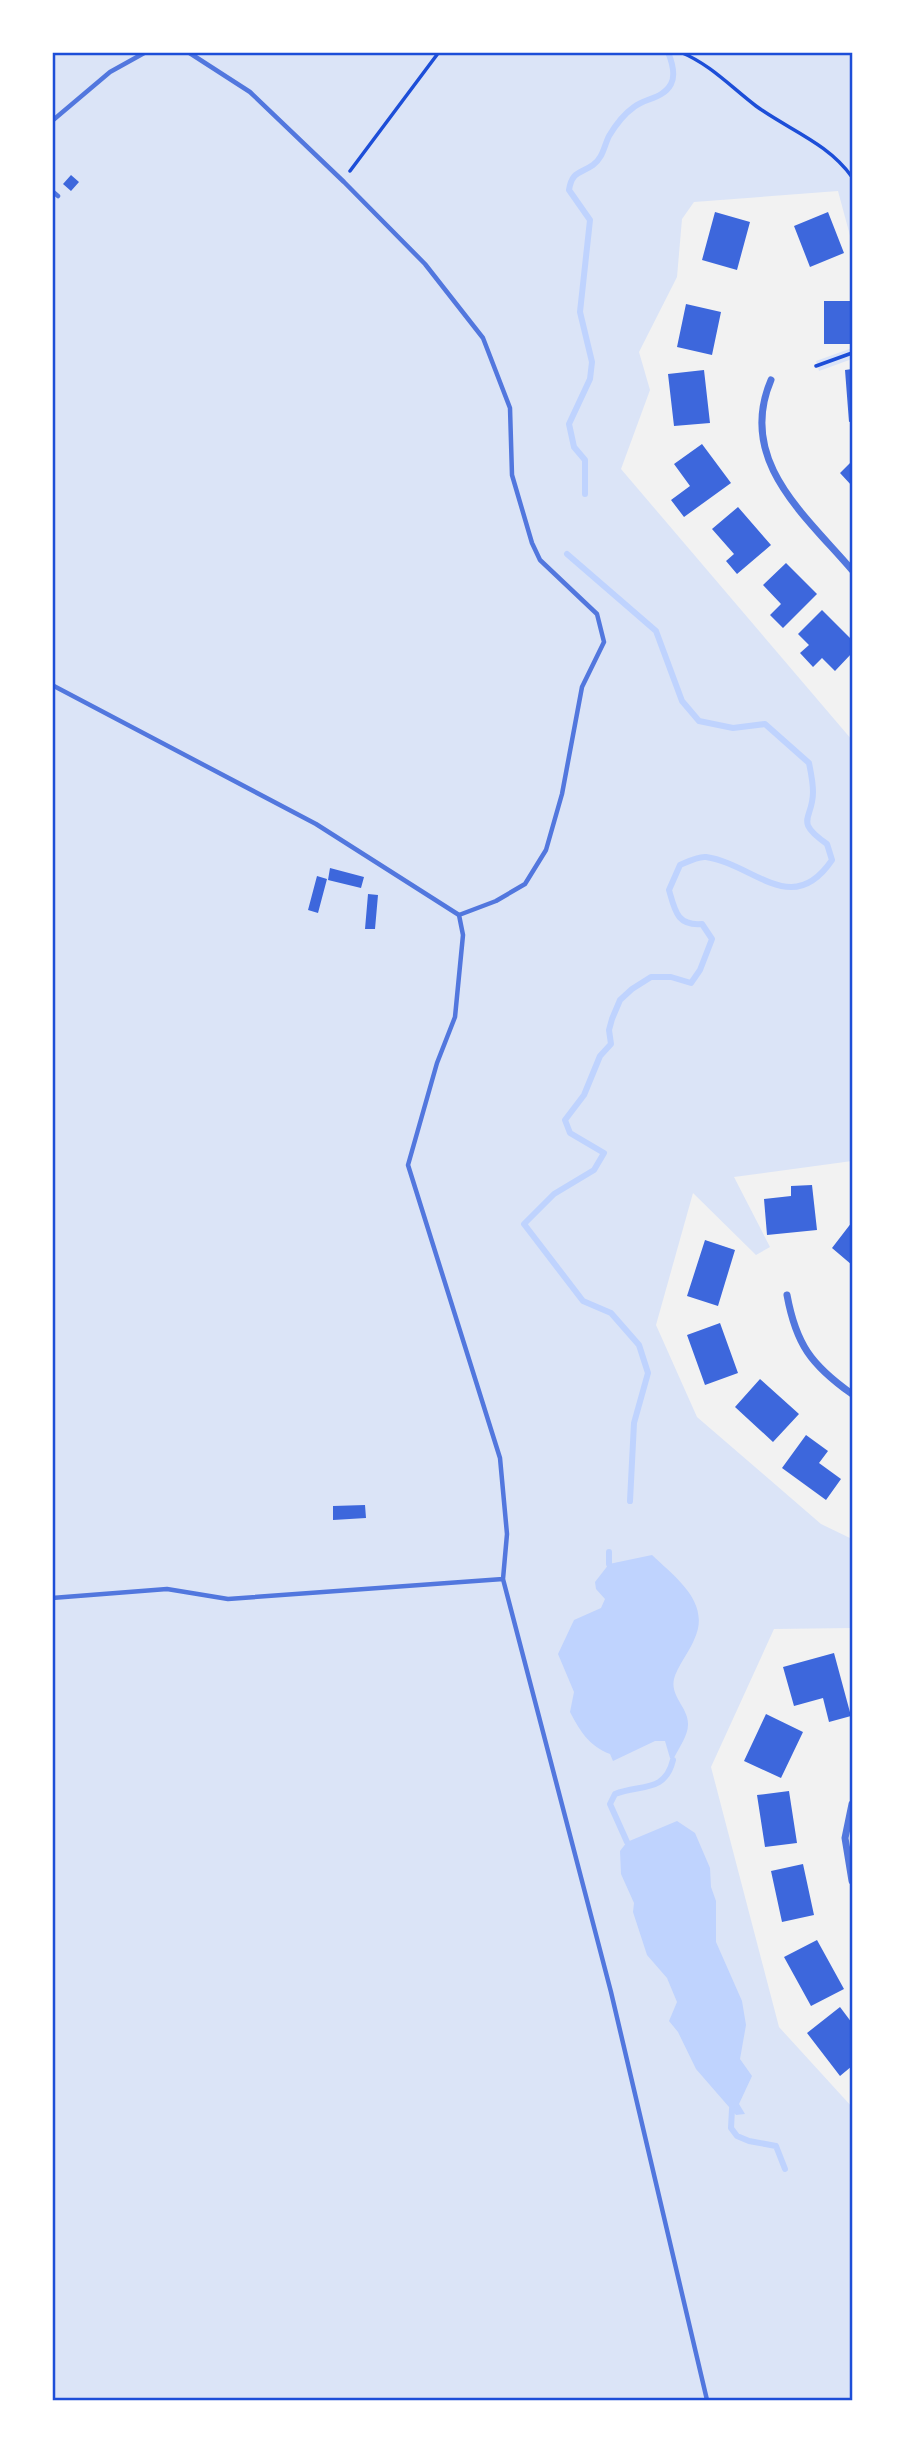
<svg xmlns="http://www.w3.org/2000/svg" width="905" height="2453" font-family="Quicksand,sans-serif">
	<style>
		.green { fill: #dbe4f7 }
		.water { fill: #bfd3fe }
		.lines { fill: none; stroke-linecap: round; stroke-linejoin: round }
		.stream { stroke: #bfd3fe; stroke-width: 6 }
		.building { fill: #3d67dc }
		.path { stroke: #1d4ed8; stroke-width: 3.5 }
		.service { stroke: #5277de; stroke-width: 4.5 }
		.minor { stroke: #5277de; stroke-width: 7 }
		.neatline { fill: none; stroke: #1d4ed8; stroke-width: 2.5 }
	</style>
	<rect width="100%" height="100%" fill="#f2f2f2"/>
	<path class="green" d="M53,53H852V243L838,191L694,202L682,219L677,277L639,352L650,390L621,469L852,740V1161L734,1177L770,1247L756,1255L693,1193L656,1325L697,1417L821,1524L852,1539V1628L774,1629L711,1767L779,2027L852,2107V2400H53Z
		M852,348V359L819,371L816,361Z"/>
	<path class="water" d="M652,1555C676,1578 712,1603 694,1640C689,1652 677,1667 674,1679C670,1697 689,1708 688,1725C688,1736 678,1749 673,1760L670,1758L665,1741H655L613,1761L610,1754C589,1746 580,1731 570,1712L574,1692L558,1654L574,1620L601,1608L605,1599L596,1589L595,1582L609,1564Z
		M677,1821L695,1833L710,1868L711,1887L716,1901V1942L742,2001L746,2025L740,2059L752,2076L739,2104L745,2114L736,2115L696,2069L678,2032L669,2021L677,2002L667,1978L647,1955L633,1912L634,1903L621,1874L620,1851L627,1842Z"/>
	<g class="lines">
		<path class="stream" d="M585,494V460L574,447L569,424L590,379L592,362L580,312L590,220L569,190C572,171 580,174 593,165C603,158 604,146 609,136C615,126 624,114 634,107C645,98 663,99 671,84C676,75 672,62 668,52
			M567,554L656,631L682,701L699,721L733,728L765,724L809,763C811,773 813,782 813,792C813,820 793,820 827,844L832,860C792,919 754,864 706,857C698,856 687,862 680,865L669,890C675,911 677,926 702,924L712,939L700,970L691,983L671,977H651L632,989L620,1000L612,1019L609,1030L611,1044L600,1056L584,1095L565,1120L570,1133L604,1153L594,1170L554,1194L524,1224L583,1301L611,1313L639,1345L648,1373L634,1423L630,1501
			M609,1564V1552
			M627,1842L610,1804L615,1794C641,1784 665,1793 673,1760
			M732,2109L731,2128L737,2136L749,2141L776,2146L785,2169"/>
	</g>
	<path class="building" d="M71,175L79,182L71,191L63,184Z
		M715,212L750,222L737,270L702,260Z
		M828,212L844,253L810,267L794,226Z
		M824,301H852V344H824Z
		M686,304L721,312L712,355L677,347Z
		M852,369V421L849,422L845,370Z
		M704,370L710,423L674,426L668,374Z
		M702,444L731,483L684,517L671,500L690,486L674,464Z
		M852,461V486L840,473Z
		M738,507L771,545L737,574L726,561L734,554L712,529Z
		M786,563L817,594L783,628L770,615L781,604L763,585Z
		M822,610L852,640V653L835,671L822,658L813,667L800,653L809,645L798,634Z
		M330,868L364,877L361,888L328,880Z
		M317,876L327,879L318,913L308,910Z
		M368,894L378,895L375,929H365Z
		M812,1185L817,1230L767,1235L764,1199L791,1196V1186Z
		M852,1222V1265L832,1248Z
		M705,1240L735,1250L718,1306L687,1296Z
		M720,1323L738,1373L705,1385L687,1335Z
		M760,1379L799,1414L773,1442L735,1407Z
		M806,1435L828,1451L819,1463L841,1479L826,1500L782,1468Z
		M365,1505L366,1518L333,1520V1506Z
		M834,1653L851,1716L829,1722L823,1698L794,1706L783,1667Z
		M766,1714L803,1732L781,1778L744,1761Z
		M789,1791L797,1843L765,1847L757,1795Z
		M803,1864L814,1915L782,1922L771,1871Z
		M817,1940L844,1989L811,2006L784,1957Z
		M840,2007L852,2023V2066L840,2076L807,2033Z"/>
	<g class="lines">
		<path class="path" d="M680,52C710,64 731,87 756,106C789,130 828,143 852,177
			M350,171L439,52
			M816,366L852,353"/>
		<path class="service" d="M188,52L250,92L344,182L425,264L483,338L510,408L512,475L532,543L540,560L597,614L604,642L582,687L562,794L546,850L525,884L496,901L459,915
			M52,121L110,72L146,52
			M52,191L58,196
			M52,685L316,824L459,915L463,935L455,1017L437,1063L408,1165L500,1458L507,1534L503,1579L611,1992L707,2400
			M52,1598L167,1589L228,1599L503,1579"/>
		<path class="minor" d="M771,380C737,460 804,514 852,570
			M787,1295C796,1344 811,1365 852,1394
			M852,1804L845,1838L852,1881"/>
	</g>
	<rect width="905" height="2453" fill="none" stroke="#ffffff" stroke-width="108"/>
	<rect x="54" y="54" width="797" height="2345" class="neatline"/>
</svg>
